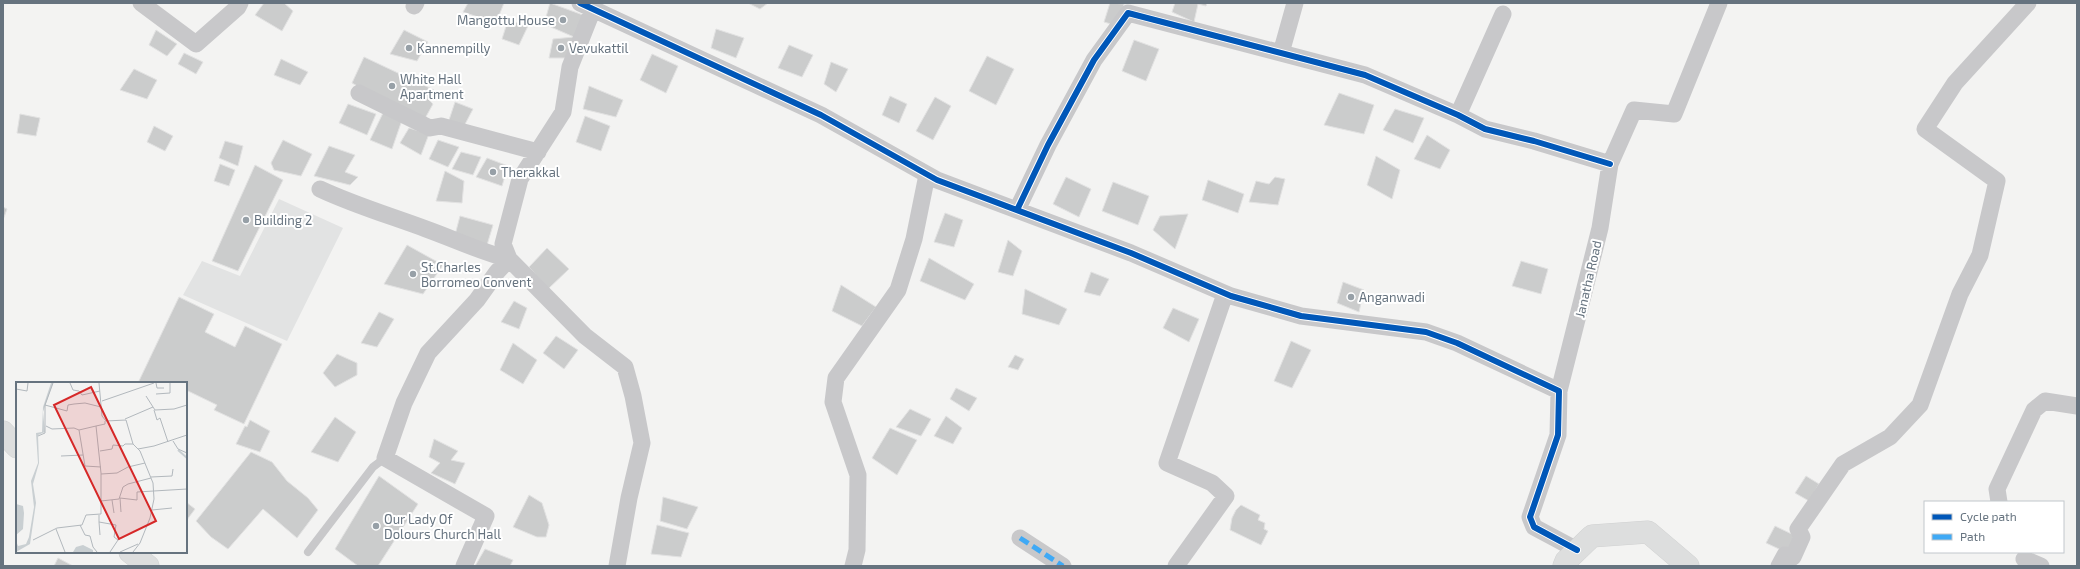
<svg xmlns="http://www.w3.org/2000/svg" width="2080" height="569" font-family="'Exo 2',sans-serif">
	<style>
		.built { fill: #e2e3e3 }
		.building { fill: #cbcccc; stroke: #e2e2e2 }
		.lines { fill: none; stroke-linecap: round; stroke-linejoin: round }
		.secondary-casing { stroke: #d0d1d1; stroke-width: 23 }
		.service { stroke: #c8c8ca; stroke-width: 8 }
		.minor { stroke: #c8c8ca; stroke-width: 17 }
		.secondary { stroke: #dddede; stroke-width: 22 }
		.quiet { stroke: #3fa9f5; stroke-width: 5; stroke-dasharray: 10 5; stroke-linecap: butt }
		.cycleway-casing { stroke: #fff; stroke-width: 8 }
		.cycleway { stroke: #0057b8; stroke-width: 6 }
		.poi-dot { fill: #97a0a7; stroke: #fff; stroke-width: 1.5 }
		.labels { text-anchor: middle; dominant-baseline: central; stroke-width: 4; stroke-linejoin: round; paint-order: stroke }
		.poi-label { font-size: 13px; fill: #66737f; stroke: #fff; text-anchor: start }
		.street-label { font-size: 13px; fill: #66737f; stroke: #fff }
		.inset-river { fill: none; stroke: #c9cfd2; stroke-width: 2 }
		.inset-road { fill: none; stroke: #b2b8bd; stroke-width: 1 }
		.view { fill: #d62828; fill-opacity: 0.15; stroke: #d62828; stroke-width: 2 }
		.inset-edge { fill: none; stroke: #66737f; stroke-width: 2 }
	</style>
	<rect width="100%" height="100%" fill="#f3f3f2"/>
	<path class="built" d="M279,199L343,228L287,341L183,295L202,261L240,276Z"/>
	<path class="building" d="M264,3H284L293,11L282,31L255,15Z
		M468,3H504L496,23L463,12Z
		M550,3L583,15L574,37L544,24Z
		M748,3H768L760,9Z
		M1110,3L1124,4L1118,26L1104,22Z
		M1175,3H1207L1206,6L1198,4L1194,22L1172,12Z
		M508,20L528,26L519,45L502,39Z
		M716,29L744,38L736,58L711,48Z
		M156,30L177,44L167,56L149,45Z
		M404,30L428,42L417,61L390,54Z
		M574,37L567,58H549L553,39Z
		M1134,40L1159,49L1146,81L1122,71Z
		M789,45L813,55L802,77L778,68Z
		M184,53L203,62L196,74L178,64Z
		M652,54L678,66L666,93L640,80Z
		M987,56L1014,69L996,105L969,91Z
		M364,57L434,90L429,100L433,104L423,122L352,83Z
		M281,59L308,72L300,85L274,75Z
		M831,62L848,69L836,92L824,84Z
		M134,69L157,80L147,99L120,90Z
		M589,86L623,100L616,117L583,109Z
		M1339,93L1374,105L1364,134L1324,125Z
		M890,96L907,104L899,123L882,115Z
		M935,97L951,106L933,140L916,131Z
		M455,102L473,109L463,128L448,123Z
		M348,104L376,114L367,135L339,123Z
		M1395,109L1424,118L1413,143L1383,130Z
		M383,113L402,120L392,149L370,140Z
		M20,114L40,118L36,136L17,133Z
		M585,116L610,126L601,151L576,142Z
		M154,126L173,136L165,151L147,142Z
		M409,128L429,134L421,155L400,143Z
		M1427,135L1450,150L1440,169L1414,159Z
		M283,140L312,154L301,176L274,170L271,163Z
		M438,140L459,147L448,167L429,159Z
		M225,141L243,146L238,166L219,158Z
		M329,146L355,155L345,172L358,177L350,185L314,176Z
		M461,152L481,157L473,175L452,169Z
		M1376,156L1400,170L1392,199L1367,185Z
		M487,158L508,166L502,186L476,177Z
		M220,164L235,170L229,186L214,181Z
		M255,165L283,180L238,271L212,261Z
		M445,171L464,181L462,203L436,201Z
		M1066,177L1091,189L1079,217L1053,204Z
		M1275,177L1285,179L1278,205L1249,202L1256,181L1269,184Z
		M1208,180L1244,194L1238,213L1202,200Z
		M1113,182L1149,196L1138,225L1102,211Z
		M3,207L7,209L3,220Z
		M945,213L963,220L954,247L934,242Z
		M1188,214L1175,249L1153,230L1160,216Z
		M460,216L493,225L487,245L455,235Z
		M1008,240L1022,251L1013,276L998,272Z
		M407,245L443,265L423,294L384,284Z
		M547,248L569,269L548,289L529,267Z
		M929,258L974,284L965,300L920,281Z
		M1521,261L1548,269L1541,294L1512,286Z
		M1091,272L1109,279L1100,296L1084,292Z
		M1343,282L1364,290L1359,312L1337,303Z
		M841,285L876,307L862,326L832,311Z
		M1025,289L1067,309L1059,325L1022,314Z
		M179,297L214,314L205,332L235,347L245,326L282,344L244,424L214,410L217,405L186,390V383H138Z
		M514,301L527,308L519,329L501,322Z
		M1173,308L1199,319L1189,342L1163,328Z
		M379,312L394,319L377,347L361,343Z
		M556,336L578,350L564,369L543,353Z
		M1291,341L1311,350L1292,388L1274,381Z
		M513,343L537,360L523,384L500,370Z
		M337,354L357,363V375L335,387L323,373Z
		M1015,355L1024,359L1018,370L1008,367Z
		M956,388L977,398L969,411L950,399Z
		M910,409L931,419L921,436L896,427Z
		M946,416L962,428L953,444L934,436Z
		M335,417L356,432L338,462L311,452Z
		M250,420L270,431L260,452L236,444L245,426L247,427Z
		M890,428L917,440L897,475L872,458Z
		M434,439L458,451L451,460L465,463L455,484L431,473L440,463L429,457Z
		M251,452L272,462L287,481L308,498L318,510L297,538L263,509L228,549L211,537L196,521Z
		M379,476L418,504L378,566H358L335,549Z
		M1806,476L1819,484L1809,501L1795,493Z
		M529,495L542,503L549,525L546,537H537L513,527Z
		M663,497L698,507L687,529L660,521Z
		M186,502L195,509L186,521Z
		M1241,505L1260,515L1258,520L1265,523L1264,529L1268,531L1261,545L1230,530L1232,518L1236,510Z
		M657,525L689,533L681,557L651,554Z
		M1775,526L1800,538L1792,555L1766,543Z
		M485,549L513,560L510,566H475Z
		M58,558L73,566H54Z"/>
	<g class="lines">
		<g class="secondary-casing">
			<path id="secondary" d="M3,432L17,447
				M130,552L148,566
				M1564,566L1566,561L1592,536L1648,532L1688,566"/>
		</g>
		<path class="service" d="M308,552L373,467L385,458"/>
		<path class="minor" d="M141,3L196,44L238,7L240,3
			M580,3L821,115L937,180L1131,253L1231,296L1301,316L1426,332L1457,343L1559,391L1558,435L1530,517L1534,527L1577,550
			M414,6L416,3
			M593,9L570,67L563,112L520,179L503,244L509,259L585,336L625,367L633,396L642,443L629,498L617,566
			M1281,53L1295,3
			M359,93L430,128L441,126L538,152
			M1458,115L1503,14
			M320,189C354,205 391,216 426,229C454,239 481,252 509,259L497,272L477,300L428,353L404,403L385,458L486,516L464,566
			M1017,210L1048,145L1094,60L1128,13L1365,75L1458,115L1485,129L1534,141L1610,164
			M1559,391L1600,228L1610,164L1634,110L1674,114L1719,3
			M1999,502L1997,489L2034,410L2045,401L2077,406
			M1020,538L1063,566
			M2024,559L2041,566
			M853,566L857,550L858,475L833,402L836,378L898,290L914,239L927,175
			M1176,566L1226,496L1212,483L1167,463L1225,294
			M1779,566L1785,555L1793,557L1802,537L1798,529L1843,464L1890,437L1920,405L1960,294L1980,255L1997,181L1925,129L1955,83L2028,3"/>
		<use href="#secondary" class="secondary"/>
		<path class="quiet" d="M1020,538L1063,566"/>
		<g class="cycleway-casing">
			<path id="cycleway" d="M580,3L821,115L937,180L1131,253L1231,296L1301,316L1426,332L1457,343L1559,391L1558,435L1530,517L1534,527L1577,550
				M1017,210L1048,145L1094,60L1128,13L1365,75L1458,115L1485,129L1534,141L1610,164"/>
		</g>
		<use href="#cycleway" class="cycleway"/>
	</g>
	<g class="poi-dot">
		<circle cx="563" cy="20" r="4"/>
		<circle cx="409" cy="48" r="4"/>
		<circle cx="561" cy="48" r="4"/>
		<circle cx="392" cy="86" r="4"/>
		<circle cx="493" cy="172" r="4"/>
		<circle cx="246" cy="220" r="4"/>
		<circle cx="413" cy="274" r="4"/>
		<circle cx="1351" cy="297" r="4"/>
		<circle cx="376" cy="526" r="4"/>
	</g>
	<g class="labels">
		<g class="poi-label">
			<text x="555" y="20" text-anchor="end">Mangottu House</text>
			<text x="417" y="48">Kannempilly</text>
			<text x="569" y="48">Vevukattil</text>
			<text x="400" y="79">White Hall<tspan x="400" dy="15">Apartment</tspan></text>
			<text x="501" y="172">Therakkal</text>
			<text x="254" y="220">Building 2</text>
			<text x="421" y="267">St.Charles<tspan x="421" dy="15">Borromeo Convent</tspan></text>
			<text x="1359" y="297">Anganwadi</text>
			<text x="384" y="519">Our Lady Of<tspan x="384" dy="15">Dolours Church Hall</tspan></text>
		</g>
		<g class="street-label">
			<text transform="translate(1588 279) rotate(-77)">Janatha Road</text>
		</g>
	</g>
	<g transform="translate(16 382)">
		<rect width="171" height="171" fill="#f3f3f2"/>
		<path d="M35,1H37L27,30L29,50L22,53L23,81L17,102L20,121L14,162L0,170V159L2,164L10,162L13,155L18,125L15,99L22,81L20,51L26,50L27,25ZM0,122L7,124L8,131L7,147L0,153ZM67,163L77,168V170H57L60,165Z" fill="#c9cfd2"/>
		<path class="inset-river" d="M162,68L171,76"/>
		<path class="inset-road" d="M54,1L57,8L63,9L66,13L84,9M83,1L86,34L90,39L110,38L117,62L124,69L137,101L138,117L134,136L124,161L117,170M140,1L141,6H148M0,7L11,9L12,1M140,12L154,11V1M130,14L137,25M86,19L138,1M29,23L51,29L52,23L58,22L69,21L85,25M138,28L141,38L144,36L152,60M109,37L137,25L139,28L158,27L171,23M30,44L36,47L58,46L63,48M63,48L69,84L85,85M63,48L80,44M22,54L29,51V23L37,1M157,59L162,67L171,71M122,67L138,64L171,53M84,69L96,67L97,63L107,64L109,62H117M45,74L67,73M85,92L101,91L112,85L129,81M135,95L156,94L157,87M96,118L98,131M85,119L103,117L107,105L112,102L135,96M136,128L156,126M105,130L104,116L121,118V110L171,107M83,133V140L100,143L98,155L102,158L94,170M83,140L84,153M64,143L69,153L74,154L77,165L81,170M40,147L49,170M17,158L41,146L66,143L70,133L85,132V91L80,44L89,42V39M104,170L122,162"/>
		<path class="view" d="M75,5L140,139L103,157L38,23Z"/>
		<rect width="171" height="171" class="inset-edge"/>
	</g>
	<rect width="2080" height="569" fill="none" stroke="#66737f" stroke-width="8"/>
	<rect x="1924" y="501" width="140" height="52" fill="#ffffff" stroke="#c2c7cc"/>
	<rect x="1932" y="514" width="20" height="6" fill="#0057b8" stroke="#c2c7cc"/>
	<text x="1960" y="521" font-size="12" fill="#66737f">Cycle path</text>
	<rect x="1932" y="534" width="20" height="6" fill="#3fa9f5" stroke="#c2c7cc"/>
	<text x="1960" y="541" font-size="12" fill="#66737f">Path</text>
</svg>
